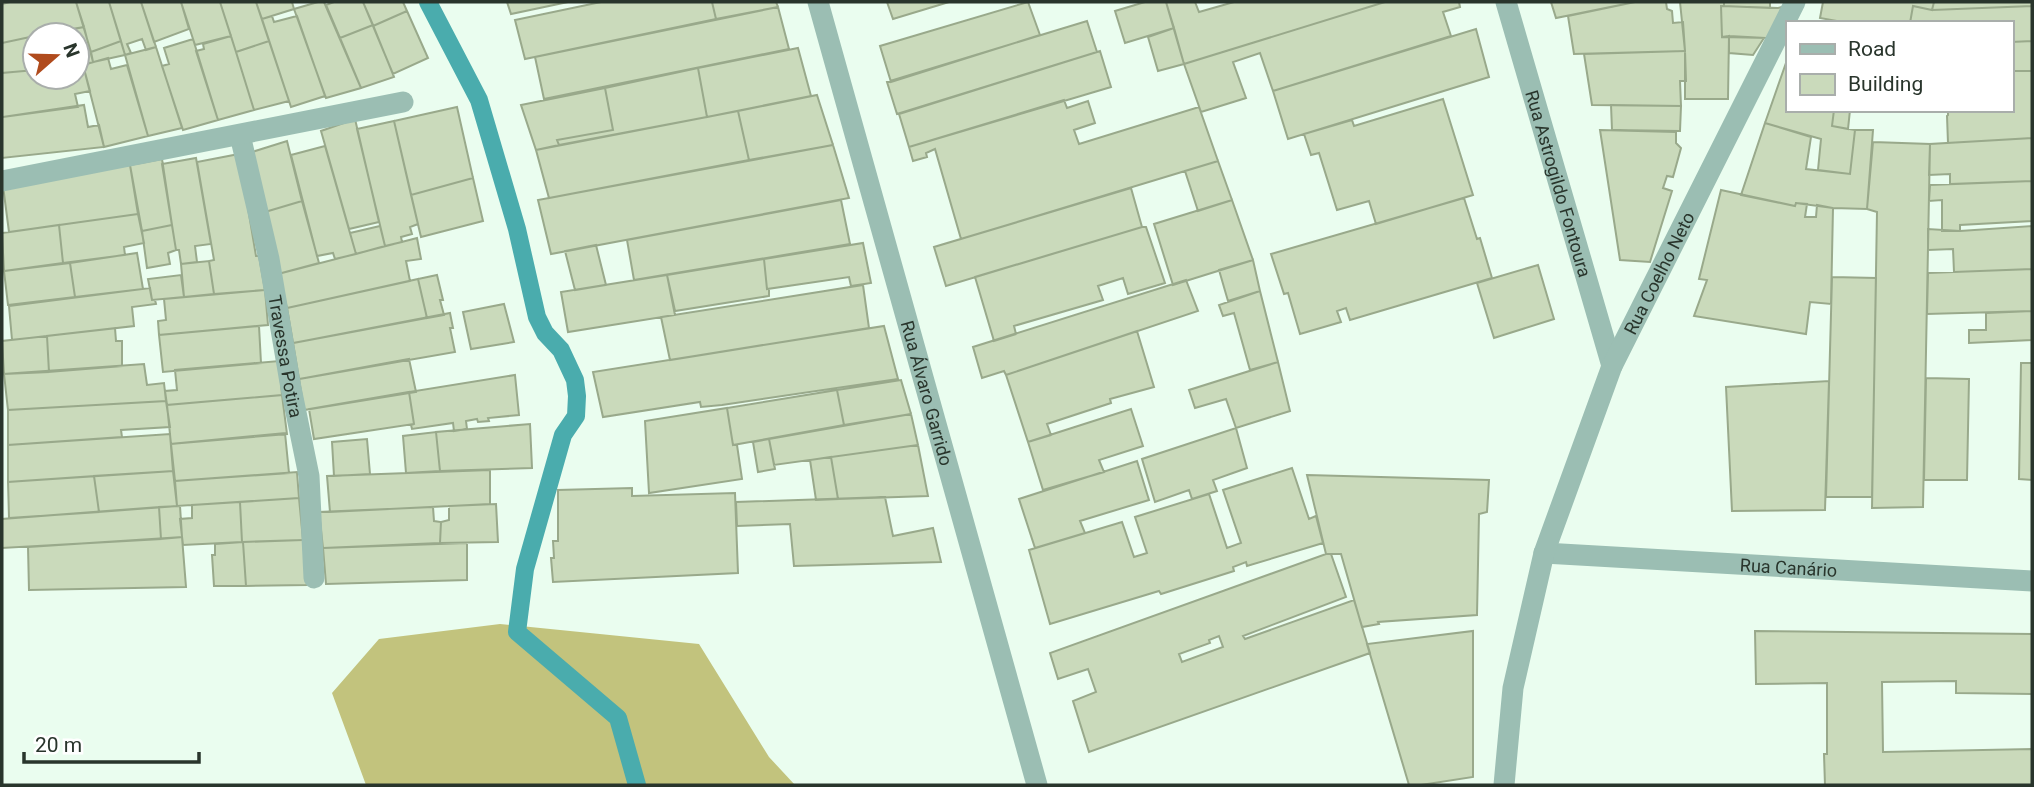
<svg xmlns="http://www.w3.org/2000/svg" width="2034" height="787" font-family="Roboto,sans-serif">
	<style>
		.forest { fill: #c2c37d }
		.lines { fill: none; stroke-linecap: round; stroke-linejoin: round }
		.stream { stroke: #4aacad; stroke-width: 18 }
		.building { fill: #cadabb; stroke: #99a98b; stroke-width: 2; fill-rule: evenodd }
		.lane { stroke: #9bbeb3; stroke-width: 21 }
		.street { stroke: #9bbeb3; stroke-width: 21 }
		.labels { text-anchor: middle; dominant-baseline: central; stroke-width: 5; stroke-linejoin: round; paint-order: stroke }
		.street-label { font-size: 18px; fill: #29352c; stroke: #fff }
	</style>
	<rect width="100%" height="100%" fill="#eafdef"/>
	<path class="forest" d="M500,624L699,644L769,757L795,785H366L332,693L379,639Z"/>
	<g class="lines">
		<path class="stream" d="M428,2L479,100L517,229L537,317L545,333L561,350L575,380L577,396L576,416L563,435L525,569L517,632L618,718L637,785"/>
	</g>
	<path class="building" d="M10,2H76L84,27L35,35V36L2,43V4Z
		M76,2H109L121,41L91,52Z
		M109,2H141L156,47L146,50L142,39L127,44L131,53L125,55Z
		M141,2H181L189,29L154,42Z
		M181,2H220L231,36L195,45Z
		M220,2H256L269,41L236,52Z
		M256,2H292L294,9L262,19Z
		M318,2H324L361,88L326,98L294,9Z
		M334,2H363L373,25L340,38L326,5Z
		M363,2H403L407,11L373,26Z
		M507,2H568L511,14Z
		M601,2H712L716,19L525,59L515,20Z
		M712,2H776L778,7L716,19Z
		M887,2H949L893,19Z
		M1028,2L1040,35L891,82L880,46Z
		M1145,2H1166L1174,28L1125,43L1115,11Z
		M1166,2H1195L1199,12L1234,2H1385L1184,64Z
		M1385,2H1459L1460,7L1443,12L1451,36L1273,91L1260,53L1233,62L1246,98L1201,112L1184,64Z
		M1551,2H1635L1556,18Z
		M1635,2H1666L1667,9L1672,11L1673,23L1683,22L1685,51L1574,54L1568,16Z
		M1680,2H1724V6H1721L1722,37L1729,36L1728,99H1685V51Z
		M1724,2H1770V8L1724,6Z
		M1823,2H1934L1932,10L1913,6L1910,23H1848L1820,18Z
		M1934,2H2032V6L1932,10Z
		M1721,6L1778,8L1782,7L1769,38L1722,37Z
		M1913,6L1932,10L2032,6V41L2011,42V23H1910Z
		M778,7L789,49L544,99L535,57Z
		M407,11L428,58L393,74L373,26Z
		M272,16L274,22L297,16L325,96L291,107L262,19Z
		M1087,21L1097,52L897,114L887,82Z
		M373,25L394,77L361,88L340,38Z
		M84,27L93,62L83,65H77V35H43Z
		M1174,28L1184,64L1158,71L1148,37Z
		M1476,29L1489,77L1288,139L1273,91Z
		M231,36L254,110L218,120L196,51L204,49L203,44Z
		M1729,36L1764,38L1753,55L1729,53Z
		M30,37L35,70L2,73V43Z
		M193,39L218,120L183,130L162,66L169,64L164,48Z
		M121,41L125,55L93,62L91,52Z
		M269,41L289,101L254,110L236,52Z
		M2032,41V71H2011V42Z
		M156,47L182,128L148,136L125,55Z
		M798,48L811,96L707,117L698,68Z
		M1100,51L1111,87L909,147L899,114Z
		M1685,51L1686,81H1680L1681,106L1592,105L1584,54Z
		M108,58L111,69L127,65L148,136L104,147L83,65Z
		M1787,60V110H1834L1832,126L1855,130L1850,174L1818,170L1821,139L1765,123Z
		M77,65H83L90,91L75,94L78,107L2,117V73L35,70V77H77Z
		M698,68L707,117L559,145L557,140L613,130L605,88Z
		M2011,71H2032V138L1948,143L1947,116L1948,115V110H2011Z
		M605,88L613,130L557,140L559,145L536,150L521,105Z
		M817,95L833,145L749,160L738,111Z
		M1443,99L1473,195L1376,224L1369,201L1337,210L1319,153L1311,155L1304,134L1352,120L1354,126Z
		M1064,100L1067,108L1088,101L1095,123L1074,130L1079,144L1199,107L1218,161L961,239L935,149L926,153L927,157L913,161L909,147Z
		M84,105L88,127L99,125L104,147L2,158V117Z
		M1611,105L1681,106L1680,131L1612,130Z
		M457,107L473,178L411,195L394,121Z
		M1834,110H1850L1848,129L1832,126Z
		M738,111L749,160L549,198L536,150Z
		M355,119L379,222L349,229L321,131Z
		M394,121L418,224L410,227L412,234L401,237L402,242L385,246L357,129Z
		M1765,123L1811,137L1806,169L1850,174L1855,130H1873L1867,209L1833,208L1796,203L1795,206L1741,195Z
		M1600,130L1676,132V143L1681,148L1673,177L1667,176L1663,188L1672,191L1650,262L1620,260Z
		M2032,138V181L1950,184V174L1929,175L1930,144Z
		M287,141L302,201L265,212L252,152Z
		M1873,142L1930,144L1923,507L1872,508L1877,212L1867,209Z
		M833,145L849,198L551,254L538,200Z
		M325,146L356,254L335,259L333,253L317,256L291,155Z
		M239,154L256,256H259L265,290L214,294L209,261L214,260L197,162Z
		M196,158L211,244L195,246L197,262L181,264L179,250H176L162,164Z
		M162,159L172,225L142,231L130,165Z
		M1218,161L1232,200L1198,211L1185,171Z
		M130,165L138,214L9,232L3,186Z
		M473,178L483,221L421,237L411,195Z
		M2032,181V221L1960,225V231H1942V200L1929,201L1930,185Z
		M1131,188L1142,227L946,286L934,247Z
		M1721,190L1795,206L1796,203L1807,204L1805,217H1816L1817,205L1833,208L1831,304L1810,302L1806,334L1694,316L1707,280L1699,279Z
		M1464,198L1477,239L1480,238L1492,278L1350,320L1346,308L1337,311L1341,322L1300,334L1288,293L1284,294L1271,254Z
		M841,200L850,244L634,280L627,240Z
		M1232,200L1253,260L1173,285L1154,224Z
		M302,201L319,263L278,274L265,212Z
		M138,214L144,243L124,247L125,255L63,263L59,225Z
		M59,225L63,263L4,271L2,233Z
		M172,225L176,250L168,253L170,264L147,268L142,231Z
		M380,226L385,246L356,254L350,233Z
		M2032,226V269L1954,272L1953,249L1928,250V229L1960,231Z
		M1142,227H1146L1165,283L1128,294L1123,278L1098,286L1103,300L1014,326L1016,334L994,341L975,277Z
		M417,238L421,259L406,261L410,281L287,308L278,274Z
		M863,243L871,283L851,286L849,277L767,289L764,259Z
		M596,245L606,285L575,290L565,251Z
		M137,253L143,289L75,297L70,263Z
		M764,259L767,289H769V296L675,311L667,275Z
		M1253,260L1260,291L1228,301L1219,270Z
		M209,261L214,294L184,297L181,264Z
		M70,263L75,297L8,305L4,271Z
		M1538,265L1554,319L1494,338L1477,283Z
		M2032,269V311L1927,314L1928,273Z
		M181,275L184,297L152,300L148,279Z
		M437,275L443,300H440L444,315L427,318L418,279Z
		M667,275L675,315L568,332L561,292Z
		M1832,277L1876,278L1872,497H1826Z
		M418,279L427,318L293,343L287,308Z
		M1186,280L1198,311L1006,375L1004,371L982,378L973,347Z
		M863,285L869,328L670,360L661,317Z
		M150,288L152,300H155L156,304L132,307L134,326L12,340L9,306Z
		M265,290L268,325L159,335L158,321L166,320L164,299Z
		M1260,291L1278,362L1250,370L1234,313L1223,316L1219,305Z
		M504,304L514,342L471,349L463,312Z
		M2032,311V340L1969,343V330H1986V313Z
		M450,313L453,328H450L455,352L299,379L293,343Z
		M259,326L261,363L163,372L159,335Z
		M884,326L898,379L722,405L701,407L700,402L603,417L593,372Z
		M115,328L116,341H122V366L49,372L47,336Z
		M1137,331L1154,387L1110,399L1111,403L1047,424L1051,435L1028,442L1006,375Z
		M47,336L49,372L4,374L2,341Z
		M409,359L416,392L304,410L299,379Z
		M279,361L282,395L167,405L165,391L177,390L175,370Z
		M1278,362L1290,411L1236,428L1226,399L1195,408L1189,390Z
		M2021,363H2032V480L2019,479Z
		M144,364L147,385L164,383L166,401L8,410L4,374Z
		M515,375L519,415L488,418L489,421L478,422L477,419L466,421L467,429L454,431L453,423L412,429L411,425L414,424L409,392Z
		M1926,378L1969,379L1967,480H1924Z
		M901,380L911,414L844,425L837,390Z
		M1829,381L1825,510L1732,511L1726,387Z
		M837,390L844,425L733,445L727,408Z
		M409,392L414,424L314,439L309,409Z
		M282,395L287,434L171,444L167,405Z
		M166,401L170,427L121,430L122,437L8,445V410Z
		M727,408L733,445H737L742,479L649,493L645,421Z
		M1131,409L1143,446L1099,460L1104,472L1043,490L1028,442Z
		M911,414L918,445L774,465L769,439Z
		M530,424L532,468L440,471L436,432Z
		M1236,428L1247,468L1213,480L1217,491L1192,499L1189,490L1155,502L1142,459Z
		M436,432L440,471L406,473L403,436Z
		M285,433L289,473L175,481L171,444Z
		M170,434L173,471L8,482V445Z
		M367,439L370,474L334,476L332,442Z
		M769,439L775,469L758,472L753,442Z
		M918,445L928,496L838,499L831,457Z
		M831,457L838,499L816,500L810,460Z
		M1137,461L1149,500L1080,521L1085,533L1035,548L1019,499Z
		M1292,468L1309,519L1316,516L1323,543L1247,566L1246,562L1233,567L1234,571L1161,594L1159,591L1050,624L1029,550L1122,522L1134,557L1147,553L1135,517L1209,494L1227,548L1241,543L1223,490Z
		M490,470V504L330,512L327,476Z
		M173,471L177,506L99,512L94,476Z
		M297,472L299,498L177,506L175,481Z
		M1307,475L1489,480L1487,512L1479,514L1477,615L1378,622L1379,624L1362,627L1341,554H1326Z
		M94,476L99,512L9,518L8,482Z
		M632,488V496L735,493L738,573L553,582L551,558H554L553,541H558V490Z
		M885,497L893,536L933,528L941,562L794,566L790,524L737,526L736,502Z
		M299,498L303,540L242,542L240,502Z
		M240,502L242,542L183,545L180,519L192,518V505Z
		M496,504L498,542L440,543L441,522L449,520V506Z
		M180,506L182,537L161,539L159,507Z
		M159,507L161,539L2,548V519Z
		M433,507L434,521L441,522L440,543L323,548L319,512Z
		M182,537L186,587L29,590L28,547Z
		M303,540L307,585L246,586L243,542Z
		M243,542L246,586H214L212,555H215V544Z
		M467,543V580L326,584L323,548Z
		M1326,554H1331L1346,597L1243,636L1245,639L1354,600L1370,653L1089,752L1073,701L1096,692L1088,669L1058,679L1050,653ZM1219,636L1223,647L1182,662L1179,654L1210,643L1209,640Z
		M1473,631V777L1421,785H1409L1367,644Z
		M1755,631L2032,634V694L1956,693V681L1882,682L1883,752L2032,749V785H1825L1824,754H1827V683L1756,684Z"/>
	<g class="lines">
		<path class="lane" id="s1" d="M240,135L269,259L291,388L309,476L314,578"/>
		<g class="street">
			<path id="s2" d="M818,2L1037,785"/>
			<path id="s3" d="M1506,2L1612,366"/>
			<path d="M2,181L403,102"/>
			<path id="s4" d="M1544,553L2032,581"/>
			<path id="s5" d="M1504,785L1513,688L1544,553L1612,366L1795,2"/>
		</g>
	</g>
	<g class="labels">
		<g class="street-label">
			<text stroke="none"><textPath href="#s3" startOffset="189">Rua Astrogildo Fontoura</textPath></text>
			<text stroke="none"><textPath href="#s5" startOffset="539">Rua Coelho Neto</textPath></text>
			<text stroke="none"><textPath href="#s1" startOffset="226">Travessa Potira</textPath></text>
			<text stroke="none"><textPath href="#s2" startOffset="406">Rua Álvaro Garrido</textPath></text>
			<text stroke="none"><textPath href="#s4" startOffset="245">Rua Canário</textPath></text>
		</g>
	</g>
	<rect width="2034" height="787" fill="none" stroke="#29352c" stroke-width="7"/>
	<rect x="1786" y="21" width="228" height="91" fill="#ffffff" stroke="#a9aeab" stroke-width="2"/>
	<rect x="1800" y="44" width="35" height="10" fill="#9bbeb3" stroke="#a9aeab" stroke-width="2"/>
	<text x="1848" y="56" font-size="21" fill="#29352c">Road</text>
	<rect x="1800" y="74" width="35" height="21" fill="#cadabb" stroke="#a9aeab" stroke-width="2"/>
	<text x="1848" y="91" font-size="21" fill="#29352c">Building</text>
	<g transform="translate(56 56) rotate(70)"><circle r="33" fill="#ffffff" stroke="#a9aeab" stroke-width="2"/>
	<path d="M0-5L12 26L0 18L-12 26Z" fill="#b04b1d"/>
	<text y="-10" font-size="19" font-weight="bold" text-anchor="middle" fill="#29352c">N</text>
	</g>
	<path d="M24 752v10h175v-10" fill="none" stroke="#29352c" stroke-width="3.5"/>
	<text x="35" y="752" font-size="21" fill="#29352c" stroke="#ffffff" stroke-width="5" paint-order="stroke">20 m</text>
</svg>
